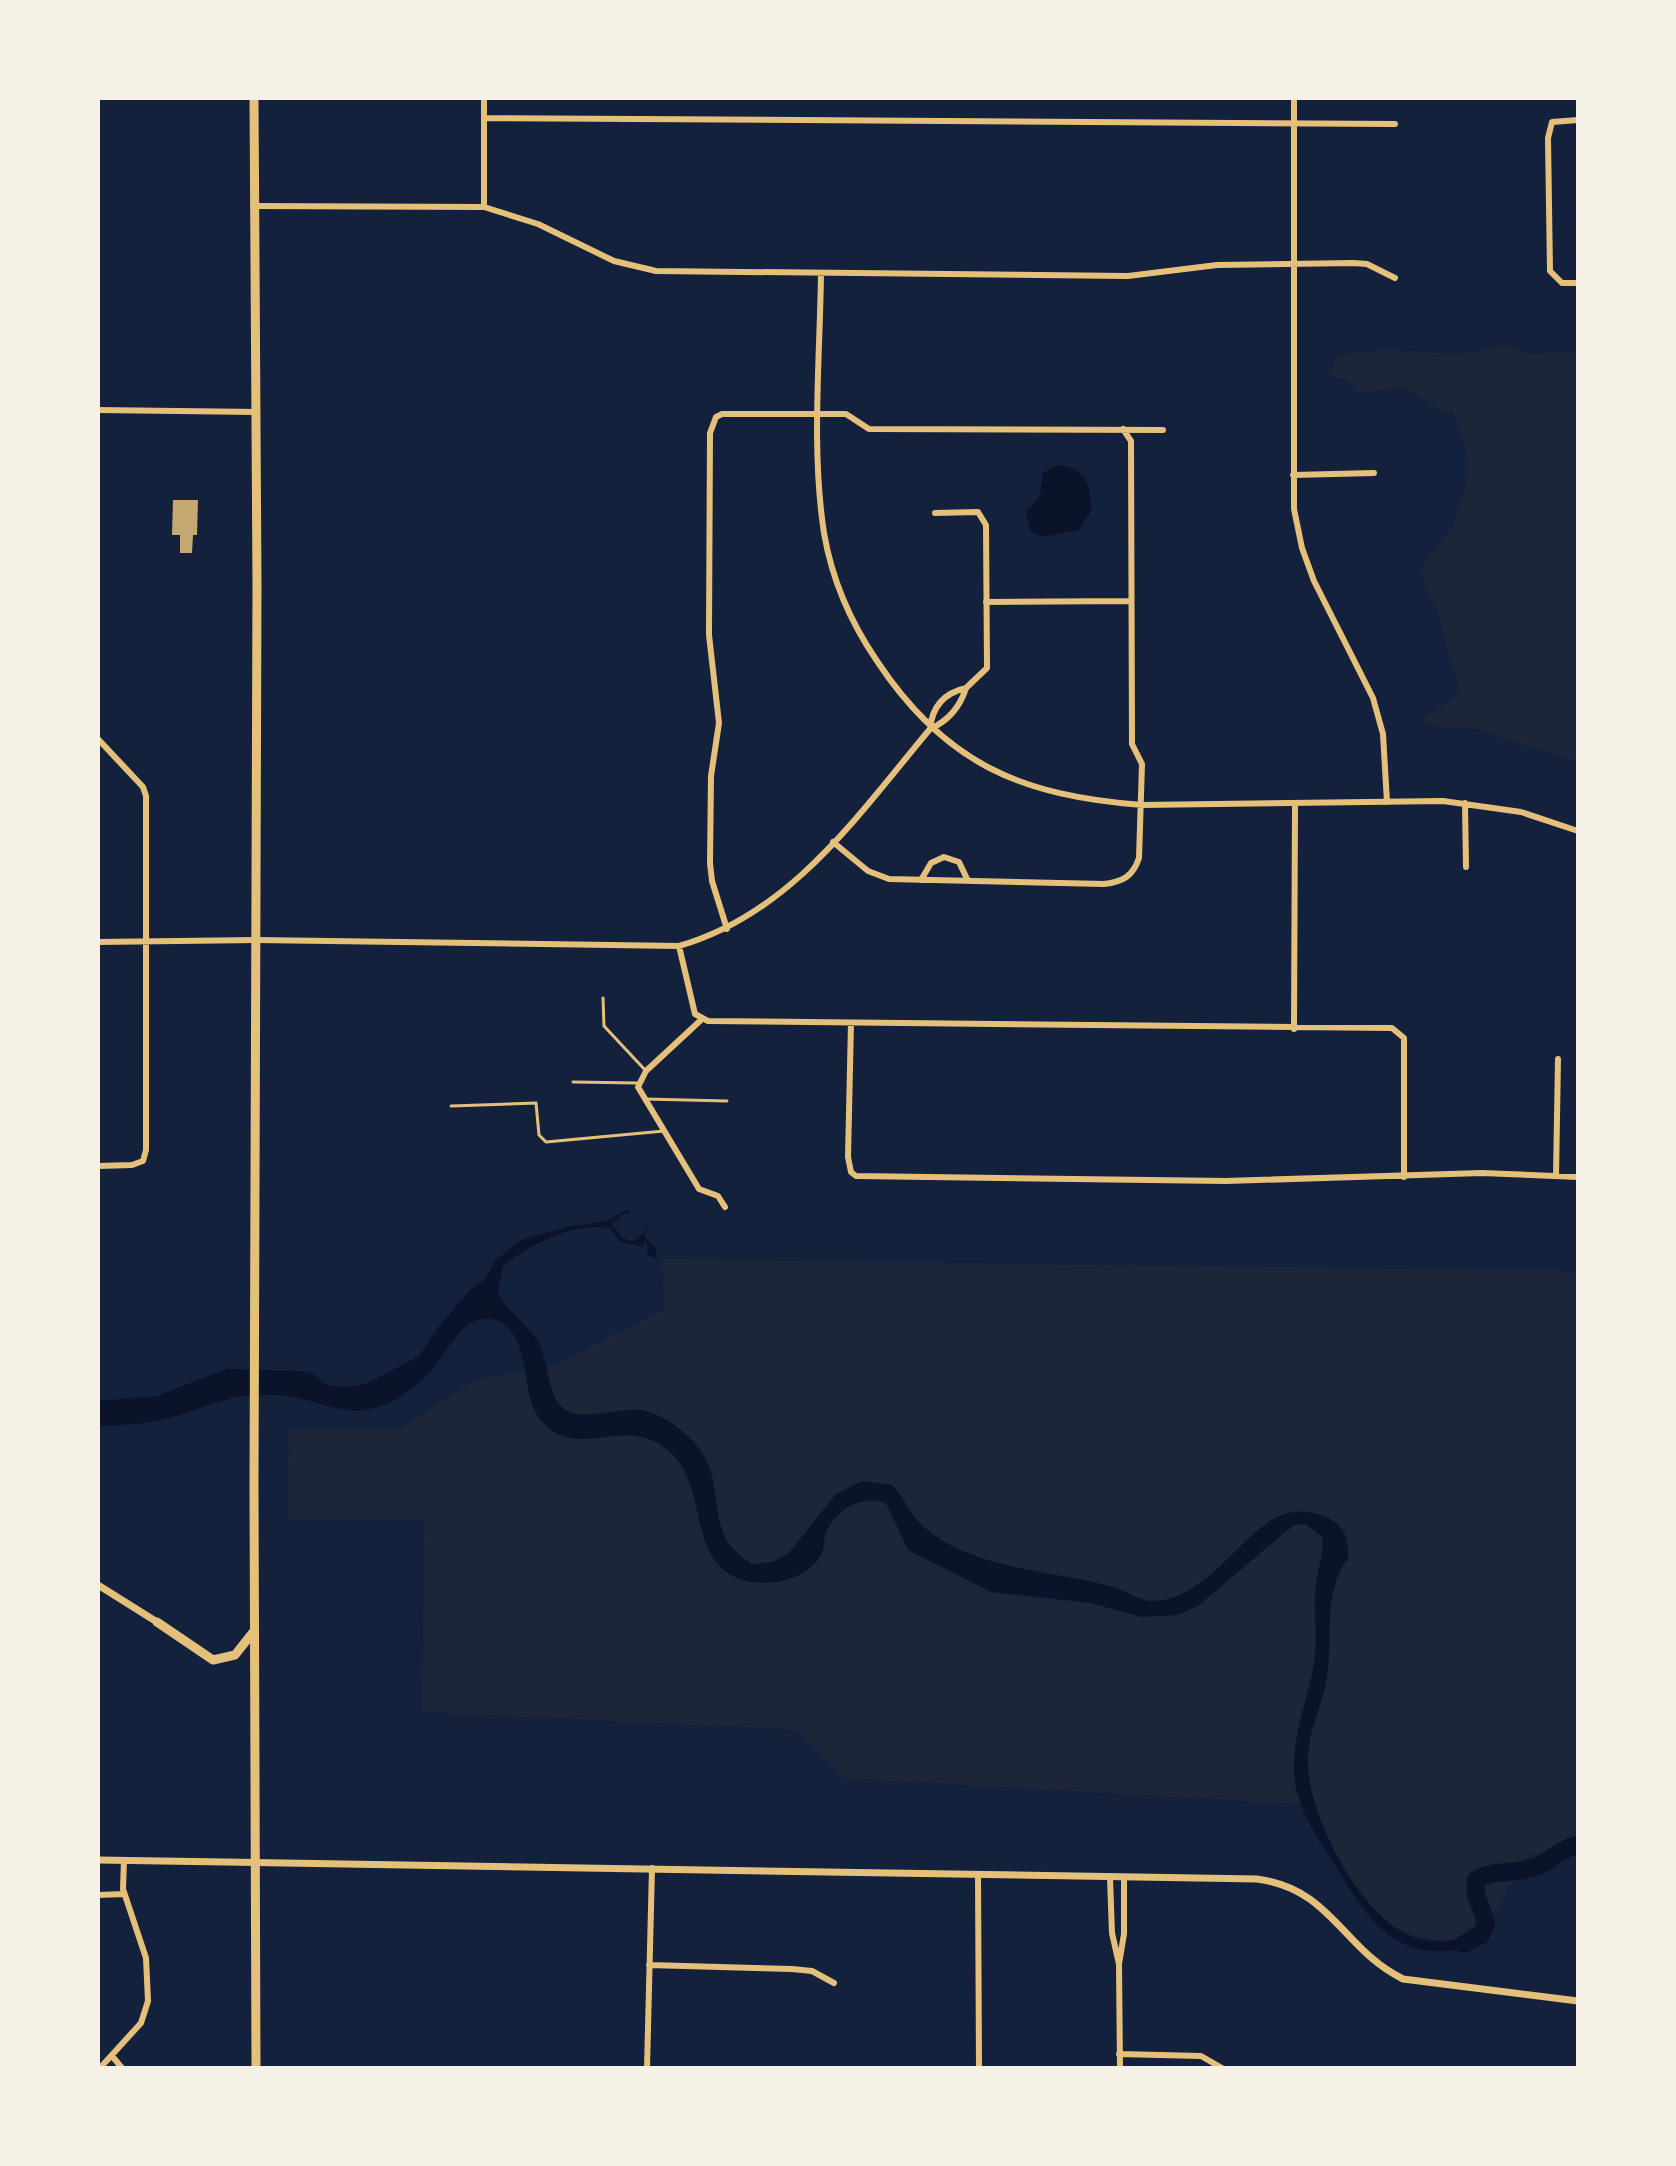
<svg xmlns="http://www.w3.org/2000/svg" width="1676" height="2166" font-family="'Sofia Sans Condensed',sans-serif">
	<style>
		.green { fill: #1d2539 }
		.water { fill: #0b132b }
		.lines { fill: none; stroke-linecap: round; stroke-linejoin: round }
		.river { stroke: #0b132b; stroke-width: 18 }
		.building { fill: #c6a872 }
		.service { stroke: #e5c07b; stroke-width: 3 }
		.minor { stroke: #e5c07b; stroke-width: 6 }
		.tertiary { stroke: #e5c07b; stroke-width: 7 }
		.primary { stroke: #e5c07b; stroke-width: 9 }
	</style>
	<rect width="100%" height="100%" fill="#14213d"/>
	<path class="green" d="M1507,345C1543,365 1547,344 1578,355V762L1478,729L1446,728L1422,721C1433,709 1450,705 1460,692L1439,619L1420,570C1426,559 1436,551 1443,540C1470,499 1477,458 1453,414L1439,409L1405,387L1359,393L1347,379L1330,376L1333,359C1372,344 1411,353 1451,353C1469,354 1489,348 1507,345Z
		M662,1259L1578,1271V1855H1529L1482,1933C1387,1965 1345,1879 1314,1805L843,1778L798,1730L422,1712L425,1521H288L289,1428H400L476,1380L556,1365L665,1309Z"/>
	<path class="water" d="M1057,465C1085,466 1091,485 1091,511L1079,530L1041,537L1030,531L1026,512L1040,495L1043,473Z
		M628,1209L631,1215L626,1212L612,1224L622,1237L632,1242L643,1234L649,1221L644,1236L656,1249V1258L646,1255L649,1248L645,1242L643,1247L619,1241L610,1228C571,1223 532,1243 502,1267C503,1276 498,1283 498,1290C497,1303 532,1328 539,1343C548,1361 547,1391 561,1406C577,1424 616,1408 638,1410C658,1411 681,1428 695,1443C733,1489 697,1530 752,1564L772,1562L788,1554L836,1494L862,1481L892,1485C905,1499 911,1516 925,1528C976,1570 1049,1570 1110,1586C1123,1589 1138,1600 1150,1601C1203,1602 1234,1542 1275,1518C1296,1506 1334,1511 1345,1535C1348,1541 1348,1552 1348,1559C1324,1588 1332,1633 1328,1670C1325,1701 1309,1726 1308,1758C1305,1812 1362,1922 1416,1938C1437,1945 1462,1940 1482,1933L1488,1942C1474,1949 1462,1950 1447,1951C1388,1956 1362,1909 1335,1865C1319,1839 1300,1814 1295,1783C1289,1743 1307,1703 1314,1663C1318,1638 1313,1610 1316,1584C1318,1568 1324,1554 1322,1537L1305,1524L1295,1525L1284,1533L1198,1606L1178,1615L1141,1617L1091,1603L991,1592L908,1550L886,1503C862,1495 840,1507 827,1530C823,1537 825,1546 822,1553C810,1579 771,1587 747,1581C685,1567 710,1488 671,1453C622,1409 578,1467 539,1418C519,1392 533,1327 491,1319C461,1314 447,1355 430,1372C418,1385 403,1396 386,1404C344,1422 315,1396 275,1395C230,1393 215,1404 176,1416C152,1424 123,1425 98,1426V1401L157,1396L226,1369L302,1371L312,1373L326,1385L347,1387L366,1384L419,1356L439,1326L472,1288L485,1280L495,1261L521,1240L566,1227L607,1221Z"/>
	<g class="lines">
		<path class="river" d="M1464,1944L1482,1933L1486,1922L1476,1895V1880C1494,1869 1513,1874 1532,1868C1550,1863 1560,1848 1578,1845"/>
	</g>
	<path class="building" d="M173,500H198L197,535H193L192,553H180V535H172Z"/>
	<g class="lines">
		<path class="service" d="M603,998L604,1026L646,1071
			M573,1082L638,1083
			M645,1099L727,1101
			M451,1106L536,1103L539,1135L546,1142L664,1131"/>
		<path class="minor" d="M1294,98V509L1302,548L1314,581L1373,698L1383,734L1387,802
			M484,118L1395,124
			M1578,120L1552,122L1548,138L1550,271L1562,283H1578
			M253,206L484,207L538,224L614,261L656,271L1128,276L1217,265L1353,263L1367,264L1395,278
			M484,207V98
			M821,273C820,358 811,449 824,533C832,580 851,623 877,661C945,764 1022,796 1142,805L1443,801L1521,812L1578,831
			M98,410L257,412
			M1293,475L1374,473
			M935,513L978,512L986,525L987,668L966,688
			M986,602L1131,601
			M98,739L143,787L146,796V1150L143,1161L132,1165L98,1166
			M1465,803L1466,867
			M833,842L868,871L889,879L1104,884C1123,882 1133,876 1139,858L1142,764L1132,744L1131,441L1123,429
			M921,880L931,863L944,857L959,862L968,881
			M727,929L712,881L710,863L711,776L719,723L709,635L710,433L716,417L722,414H846L869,429L1163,430
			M98,942L256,940L679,946C791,914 858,815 930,729C948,721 960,707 966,688C944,693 932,707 930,729
			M679,946L695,1014L708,1021L1392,1028L1404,1038V1177
			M701,1020L646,1071L638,1087L699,1189L718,1196L725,1207
			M851,1023L848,1157L851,1172L856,1176L1226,1181L1482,1173L1578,1177
			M1294,1029L1295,804
			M1556,1176L1558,1059
			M978,1874L979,2068
			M1110,1878L1112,1933L1119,1964L1124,1934V1879
			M98,1895L124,1894
			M1119,1964L1120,2068
			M649,1965L792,1969L812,1971L834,1983
			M1119,2054L1201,2056L1222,2068
			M112,2056L122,2068
			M100,2068L141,2023L148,2001L146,1958L123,1889L124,1860
			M647,2068L652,1868"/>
		<path class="tertiary" d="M98,1585L157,1622
			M98,1860L1257,1879C1332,1889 1342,1949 1403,1979L1578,2001"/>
		<path class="primary" d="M254,98L257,585L254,1486L256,2068
			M157,1622L213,1660L235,1655L254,1631"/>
	</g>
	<rect width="1676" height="2166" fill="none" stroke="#f6f1e7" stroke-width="200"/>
</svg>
